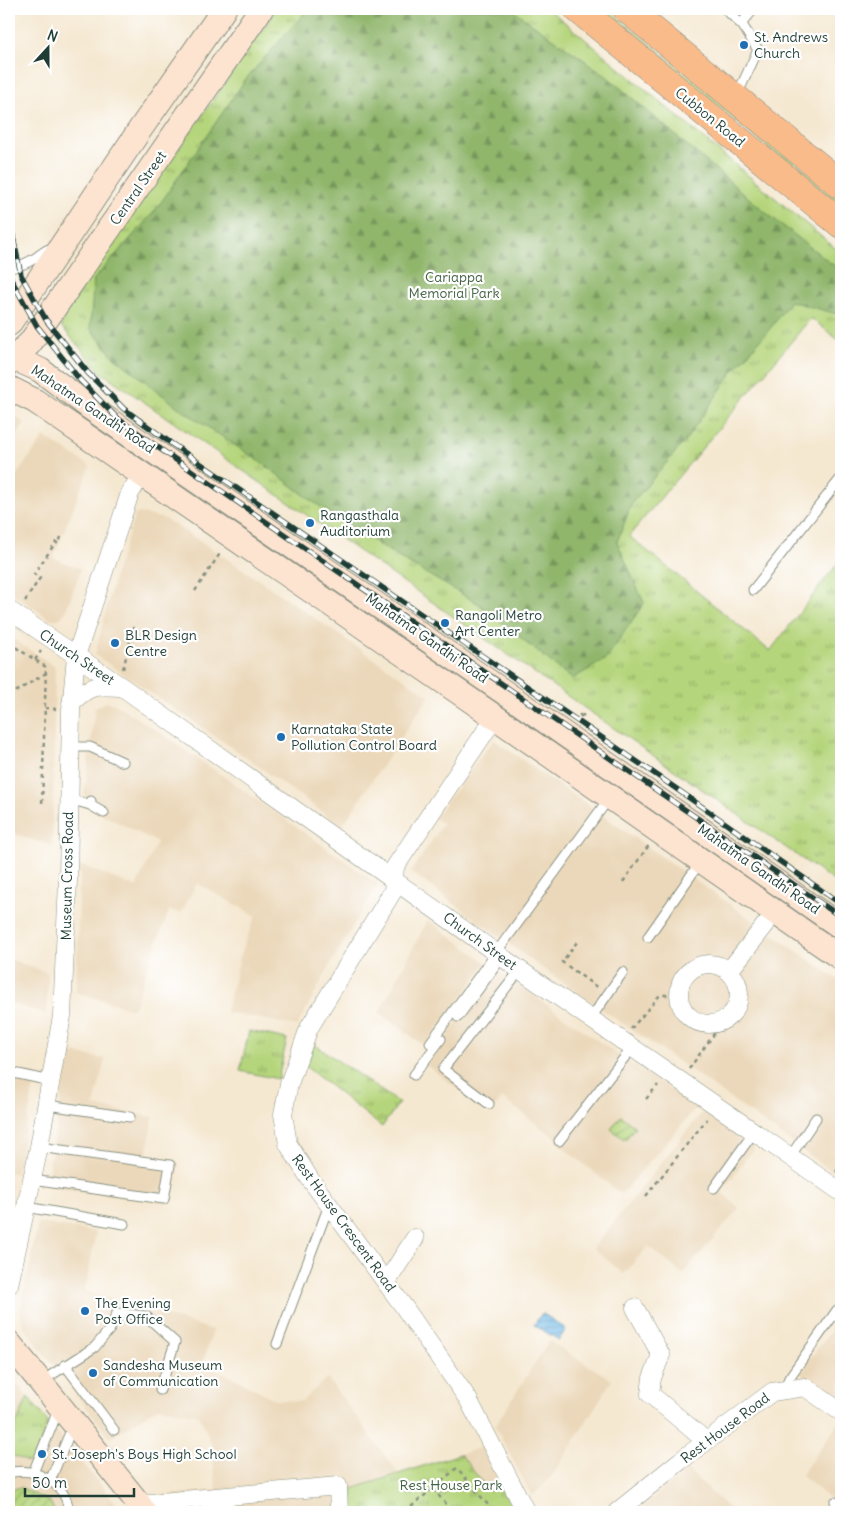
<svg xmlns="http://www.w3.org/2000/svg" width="850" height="1521" font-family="Delius,sans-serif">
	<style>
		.built { fill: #ebd8ba }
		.grass { fill: url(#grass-tufts); stroke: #6a8958 }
		.forest { fill: url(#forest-firs); stroke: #587a50 }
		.garden { fill: url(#garden-furrows); stroke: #6a8958 }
		.water { fill: url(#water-rules); stroke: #467a8d }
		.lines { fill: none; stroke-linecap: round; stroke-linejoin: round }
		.lane-casing { stroke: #8a9282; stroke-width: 11 }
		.street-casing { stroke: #8a9282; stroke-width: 19 }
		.secondary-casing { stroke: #8a9282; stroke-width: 26 }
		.primary-casing { stroke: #8a9282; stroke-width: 29 }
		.path { stroke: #8a9282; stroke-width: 2.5; stroke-dasharray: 4 4; stroke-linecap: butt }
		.lane { stroke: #fff; stroke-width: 9 }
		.street { stroke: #fff; stroke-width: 18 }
		.secondary { stroke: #fde4d1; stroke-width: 24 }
		.primary { stroke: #fabb8b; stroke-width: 28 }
		.rail-casing { stroke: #1f3d34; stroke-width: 5.5 }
		.rail { stroke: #fff; stroke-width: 4; stroke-dasharray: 11; stroke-linecap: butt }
		.poi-dot { fill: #1f6fb2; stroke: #fff; stroke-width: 2 }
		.labels { text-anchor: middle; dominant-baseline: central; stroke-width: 4.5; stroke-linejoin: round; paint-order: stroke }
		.poi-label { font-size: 14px; fill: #1f3d34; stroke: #fff; text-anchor: start }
		.street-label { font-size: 14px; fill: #1f3d34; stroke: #fff }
		.park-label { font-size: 14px; fill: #446346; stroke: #fff }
	</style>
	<defs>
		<pattern id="grass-tufts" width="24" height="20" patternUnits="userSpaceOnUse" patternTransform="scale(1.25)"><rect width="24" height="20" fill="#b5d57c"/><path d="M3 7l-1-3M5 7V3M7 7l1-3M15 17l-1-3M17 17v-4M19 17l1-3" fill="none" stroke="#93ae66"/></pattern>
		<pattern id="forest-firs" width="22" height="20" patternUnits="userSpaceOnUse" patternTransform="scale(1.25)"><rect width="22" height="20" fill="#90b66c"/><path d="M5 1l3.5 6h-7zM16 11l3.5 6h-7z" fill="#75955a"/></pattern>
		<pattern id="garden-furrows" width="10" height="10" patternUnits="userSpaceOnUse" patternTransform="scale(1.25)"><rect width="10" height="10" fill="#b5d57c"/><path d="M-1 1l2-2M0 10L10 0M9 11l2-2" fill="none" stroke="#93ae66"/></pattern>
		<pattern id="water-rules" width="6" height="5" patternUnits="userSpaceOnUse" patternTransform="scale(1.25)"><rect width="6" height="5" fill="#6eb8e6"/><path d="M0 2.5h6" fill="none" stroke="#5a97bb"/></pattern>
	</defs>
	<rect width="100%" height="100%" fill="#fff"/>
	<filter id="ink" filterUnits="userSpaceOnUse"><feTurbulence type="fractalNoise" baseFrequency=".02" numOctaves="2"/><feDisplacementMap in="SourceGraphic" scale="10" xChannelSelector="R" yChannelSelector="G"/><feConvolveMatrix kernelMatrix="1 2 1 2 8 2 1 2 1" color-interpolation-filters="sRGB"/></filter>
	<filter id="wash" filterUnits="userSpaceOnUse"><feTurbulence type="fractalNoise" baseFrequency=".0096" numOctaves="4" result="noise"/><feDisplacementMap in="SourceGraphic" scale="20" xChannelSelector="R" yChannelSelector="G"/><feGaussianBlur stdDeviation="1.12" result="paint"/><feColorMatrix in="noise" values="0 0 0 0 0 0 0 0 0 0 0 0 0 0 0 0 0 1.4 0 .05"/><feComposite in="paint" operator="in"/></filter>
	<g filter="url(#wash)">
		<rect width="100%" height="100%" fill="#f5e8d1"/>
		<path class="built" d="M9,413L25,423L9,448Z
			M44,437L90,466L53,558L81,569L65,613L59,619H50L9,591V485Z
			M139,513L165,519L220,554L429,696L342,826L237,751L95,655L114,578L135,515Z
			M9,636L55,667L52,846L9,832Z
			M106,702L115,704L174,742L378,884L331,963L297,1026L226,1012L242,949L256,916L197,883L181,913L169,910L133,1009L76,992L80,865L136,887L157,842L83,805L95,708Z
			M494,740L841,982V1178L689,1069L541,967L411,872L443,824L434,818Z
			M428,920L487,963L425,1046L379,1013Z
			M9,959L48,973L46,1014L9,1003Z
			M496,969L624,1059L697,1107L621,1194L559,1144L557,1139L502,1098L490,1113L426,1065Z
			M69,1052L105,1059L94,1106L153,1117L146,1157L179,1163L169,1203L46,1186Z
			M9,1070L36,1075L17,1174L9,1172Z
			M703,1111L754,1148L721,1192L739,1208L683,1274L648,1246L624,1274L593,1248Z
			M38,1223L96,1232L85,1291L213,1330L203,1362L276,1400L302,1401L327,1378L399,1474L347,1491V1512H161L154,1496L216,1490L212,1445L199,1415L158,1407L110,1438L24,1327L20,1313Z
			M841,1318V1403L799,1373Z
			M549,1341L612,1380L553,1475L532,1496L495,1426Z
			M9,1374L122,1511V1512H9Z
			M841,1420V1512H823L833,1501L801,1475Z
			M482,1447L501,1486L489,1491L460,1454Z
			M687,1469L732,1512H635L640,1508Z"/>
		<path class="grass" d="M277,9H549L841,253V342L811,318L629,536L770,651L841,559V886L101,372L61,326L66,309Z
			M598,9H608L838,197L835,202Z
			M249,1031L287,1039L278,1079L240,1071Z
			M314,1044L399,1103L382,1127L305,1066Z
			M28,1397L48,1422L32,1464L9,1454V1440Z
			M460,1454L489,1491L501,1486L515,1512H347L346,1491Z"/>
		<path class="forest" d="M308,9H511L604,74L765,212L841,271V315L790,301L772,326L732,373L685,441L632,503L617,542L644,603L606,659L572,679L479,604L406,562L312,501L265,465L179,408L113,356L90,328L94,279L155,211L245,80Z"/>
		<path class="garden" d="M621,1116L635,1127L625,1140L611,1129Z
			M17,1488H22L50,1502L55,1512H9V1491Z"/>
		<path class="water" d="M542,1313L566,1329L559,1340L534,1325Z"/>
	</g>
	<g filter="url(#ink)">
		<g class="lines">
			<g class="lane-casing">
				<path id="lane" d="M725,9L743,26L758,50L737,95
					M741,24L754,9
					M9,268C17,267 25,264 32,260C40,256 44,249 53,248
					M753,590L841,478
					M71,747H90L123,762
					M69,799L90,805L91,801
					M90,805L104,813
					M648,937L701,861
					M458,1017L502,957
					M591,1018L623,972
					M430,1043L610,797
					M9,1072L51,1081
					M414,1075L441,1039
					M489,1104L443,1069L520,970
					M47,1105L130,1117
					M559,1141L632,1048
					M790,1157L816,1118
					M32,1180L164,1199L170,1165L39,1147
					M714,1188L754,1132
					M26,1207L124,1224
					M9,1223L22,1225
					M277,1344L329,1205
					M65,1365L114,1430
					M42,1381L95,1347L110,1329L117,1313L146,1316L175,1342L160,1390
					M785,1389L789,1378L837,1310
					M9,1473C33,1465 70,1485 68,1512
					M33,1473L59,1408
					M50,1481L73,1425
					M835,1502L841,1507"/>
			</g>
			<g class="street-casing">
				<path id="street" d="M9,610L125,689L520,970L841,1192
					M71,703C91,684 95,686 121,687
					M495,717L395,867L393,891L309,1028L289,1084L283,1114L288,1144L310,1179L404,1307L468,1399L526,1512
					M679 994a30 30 0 1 1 60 0a30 30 0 1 1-60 0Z
					M729,971L766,924
					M386,1283L415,1238
					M9,1285L39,1147L62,1016L68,881L71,710L76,656L130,493L142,474
					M635,1308L661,1355L652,1378L650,1394L706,1441
					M139,1504L338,1486L339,1512
					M617,1512L680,1461L772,1392L805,1387L841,1412"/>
			</g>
			<g class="secondary-casing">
				<path id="secondary" d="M9,324L141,128L224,9
					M9,356L40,370L88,406L501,690L841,927
					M9,363L30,343L261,9
					M9,388L35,401L495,717L841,958
					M9,1343L139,1504L144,1512"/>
			</g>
			<g class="primary-casing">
				<path id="primary" d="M578,9L841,224
					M627,9L841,185"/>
			</g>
			<path class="path" d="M195,591L221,552
				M25,601L40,578L34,574L56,542L58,544L62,535
				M9,643L46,667L42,806
				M35,660L41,651
				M123,669L134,627
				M9,696L46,673
				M45,708L56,709
				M582,717L579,714L580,713L584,716
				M623,882L649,845
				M577,942L562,962L598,988
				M631,1029L660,995H679
				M689,1069L714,1034L715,1024
				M646,1099L658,1085
				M836,1172L841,1165
				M646,1196L707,1119
				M433,1489L453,1512
				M405,1512L457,1468L494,1512"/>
			<use href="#lane" class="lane"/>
			<use href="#street" class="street"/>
			<use href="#secondary" class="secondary"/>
			<use href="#primary" class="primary"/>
			<g class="rail-casing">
				<path id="rail" d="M9,217L21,275L46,320L88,373L124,409L172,444L658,776L841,904
					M9,268L11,279L37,326L80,380L117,418L166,453L841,917"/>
			</g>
			<use href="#rail" class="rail"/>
		</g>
	</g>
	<g class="poi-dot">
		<circle cx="744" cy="45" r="5"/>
		<circle cx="310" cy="523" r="5"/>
		<circle cx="445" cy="623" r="5"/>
		<circle cx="115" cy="643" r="5"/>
		<circle cx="281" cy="737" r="5"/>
		<circle cx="85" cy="1311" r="5"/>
		<circle cx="93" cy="1373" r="5"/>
		<circle cx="42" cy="1454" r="5"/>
	</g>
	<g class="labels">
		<g class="poi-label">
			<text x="754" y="37">St. Andrews<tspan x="754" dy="16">Church</tspan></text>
			<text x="320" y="515">Rangasthala<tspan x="320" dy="16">Auditorium</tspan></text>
			<text x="455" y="615">Rangoli Metro<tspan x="455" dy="16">Art Center</tspan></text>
			<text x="125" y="635">BLR Design<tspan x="125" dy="16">Centre</tspan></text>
			<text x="291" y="729">Karnataka State<tspan x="291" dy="16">Pollution Control Board</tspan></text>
			<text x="95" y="1303">The Evening<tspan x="95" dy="16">Post Office</tspan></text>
			<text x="103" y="1365">Sandesha Museum<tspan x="103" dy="16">of Communication</tspan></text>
			<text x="52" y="1454">St. Joseph's Boys High School</text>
		</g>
		<g class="street-label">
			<text transform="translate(710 117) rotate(39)">Cubbon Road</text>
			<text transform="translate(138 188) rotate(-55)">Central Street</text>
			<text transform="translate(93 409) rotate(34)">Mahatma Gandhi Road</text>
			<text transform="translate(427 638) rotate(35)">Mahatma Gandhi Road</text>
			<text transform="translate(77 657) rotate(34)">Church Street</text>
			<text transform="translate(759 869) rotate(35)">Mahatma Gandhi Road</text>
			<text transform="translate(67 876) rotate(-89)">Museum Cross Road</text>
			<text transform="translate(480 941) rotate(36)">Church Street</text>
			<text transform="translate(344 1223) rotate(54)">Rest House Crescent Road</text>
			<text transform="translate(725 1428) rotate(-37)">Rest House Road</text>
		</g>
		<g class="park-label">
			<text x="454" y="277">Cariappa<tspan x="454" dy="16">Memorial Park</tspan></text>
			<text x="451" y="1485">Rest House Park</text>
		</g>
	</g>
	<rect width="850" height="1521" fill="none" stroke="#fff" stroke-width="30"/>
	<g transform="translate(48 48) rotate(21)" stroke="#ffffff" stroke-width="4" paint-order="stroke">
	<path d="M0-4L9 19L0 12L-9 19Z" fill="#1f3d34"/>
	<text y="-8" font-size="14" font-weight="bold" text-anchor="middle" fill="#1f3d34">N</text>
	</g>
	<path d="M25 1488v8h109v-8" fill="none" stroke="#1f3d34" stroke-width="2.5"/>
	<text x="32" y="1488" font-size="15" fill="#1f3d34" stroke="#ffffff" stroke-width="4" paint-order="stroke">50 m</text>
</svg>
